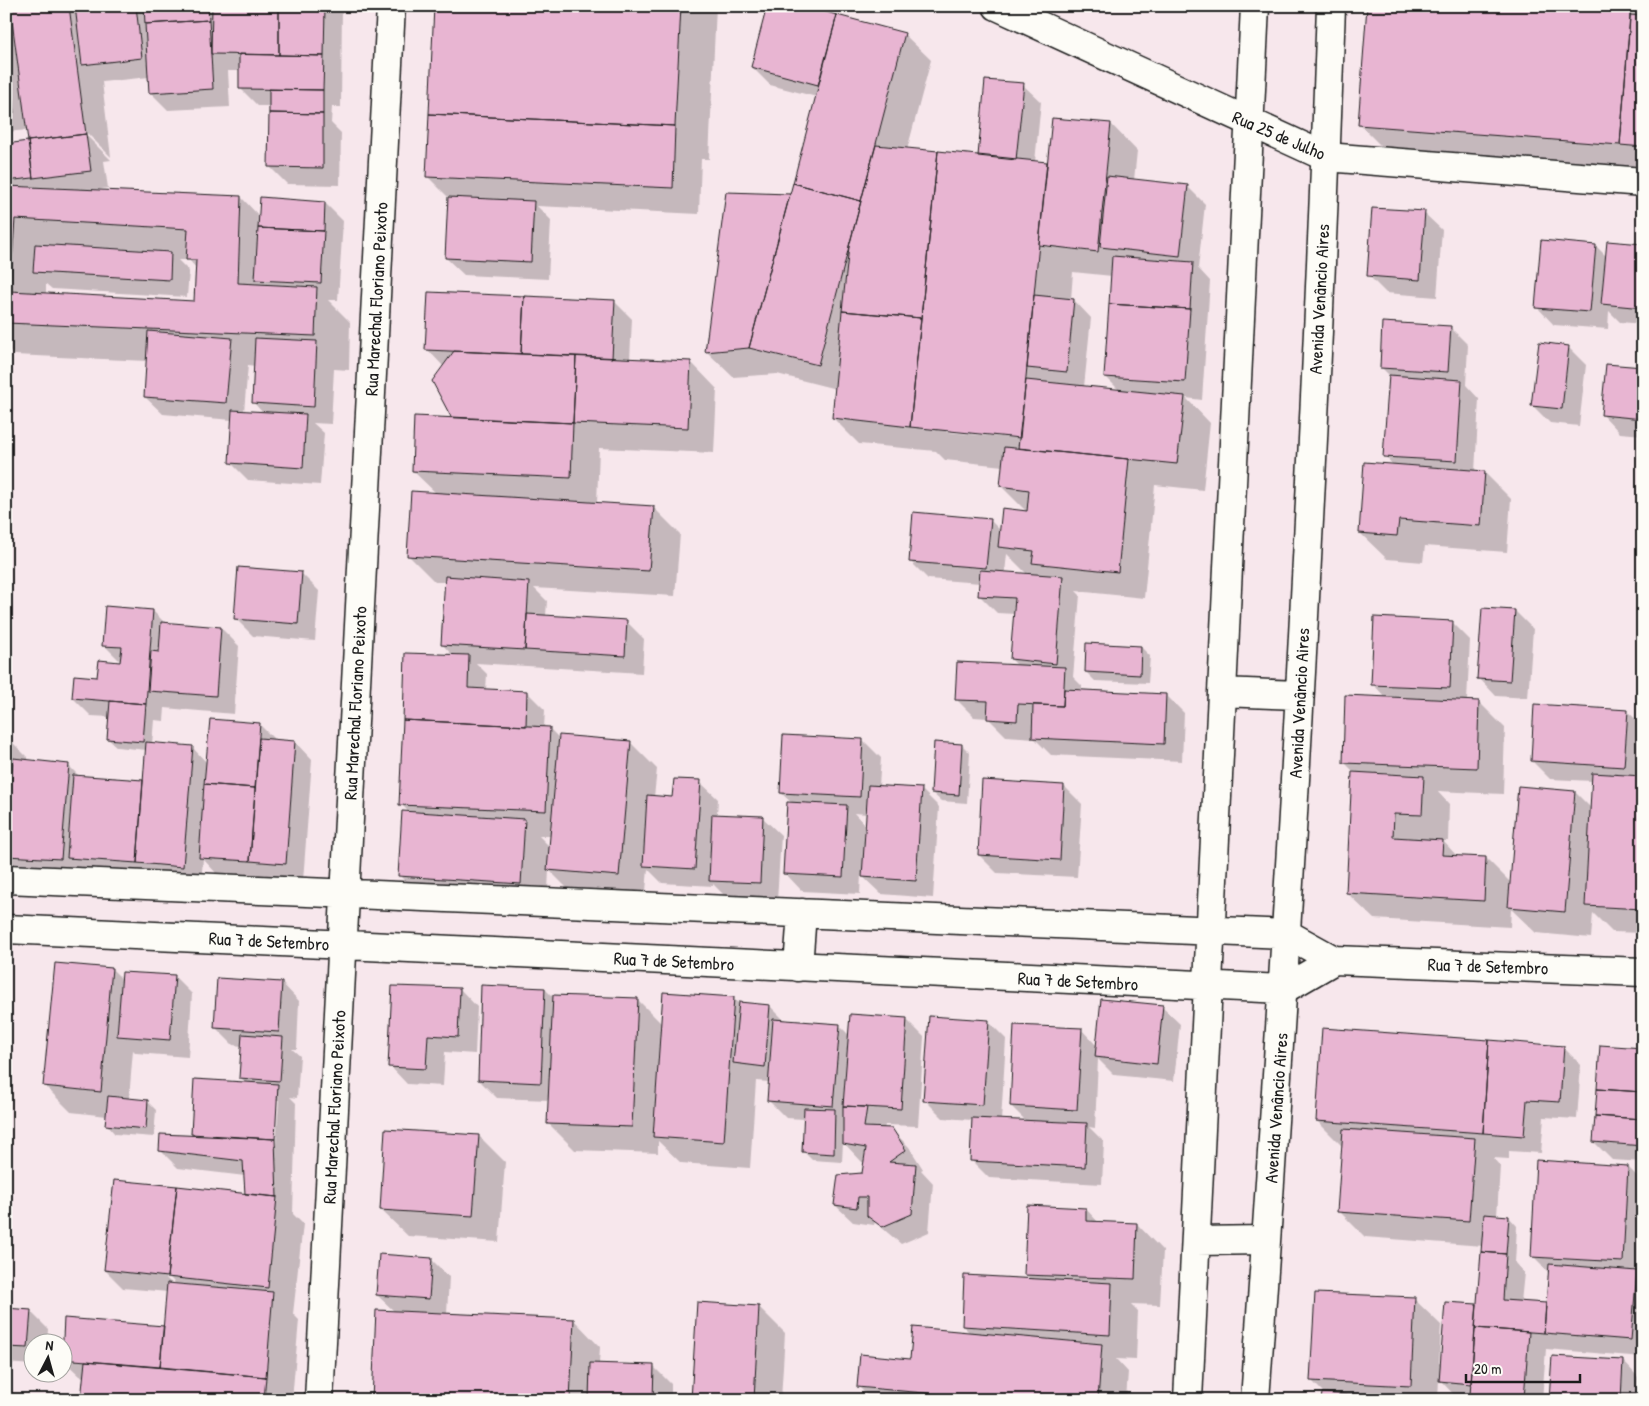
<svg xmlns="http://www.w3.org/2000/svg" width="1649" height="1406" font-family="'Patrick Hand',sans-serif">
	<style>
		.shadow { fill: #0003; fill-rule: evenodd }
		.building { fill: #e8b5d2; stroke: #1c1c1c; fill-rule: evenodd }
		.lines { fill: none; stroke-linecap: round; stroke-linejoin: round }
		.street-casing { stroke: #1c1c1c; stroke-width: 31 }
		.secondary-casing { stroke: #1c1c1c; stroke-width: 31 }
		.street { stroke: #fdfcf7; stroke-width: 28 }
		.secondary { stroke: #fdfcf7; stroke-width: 28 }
		.labels { text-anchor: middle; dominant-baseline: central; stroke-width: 4.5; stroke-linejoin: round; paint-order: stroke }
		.street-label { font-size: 18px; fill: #1c1c1c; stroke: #fdfcf7 }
	</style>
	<rect width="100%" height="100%" fill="#f7e7ec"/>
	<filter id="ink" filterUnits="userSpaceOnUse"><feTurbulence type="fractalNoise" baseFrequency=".02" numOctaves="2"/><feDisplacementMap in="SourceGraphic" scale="10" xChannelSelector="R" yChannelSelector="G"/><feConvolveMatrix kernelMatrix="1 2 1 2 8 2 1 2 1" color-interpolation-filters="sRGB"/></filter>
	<g filter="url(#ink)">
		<path class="shadow" d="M6,6H342L341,107H332L331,123L341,133L340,185L287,184L269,166L270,106H258L240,88V71H228L230,107L168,110L150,92L149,77L102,82L111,157L85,131V134L111,160L104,161L108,188L94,190L241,197L260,217L325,203L343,221L338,300H328L350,322L349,370L334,369L331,424L313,423L324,433L320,485L248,480L230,462L232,420L163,414L145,397L147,361L14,355L6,347V145L31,142L28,130L6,132ZM178,260H189L197,269L195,302L46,294V284L52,289L187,297L189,271ZM248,365L255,366L254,403L263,413L244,412Z
			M435,6H716L709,159H701L699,214L537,206L551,220L548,279L464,275L446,258L449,198L427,176Z
			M799,6L904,34L931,60L907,150L979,157L1023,85L1041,102L1035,162L1049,165L1111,124L1137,151L1134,180L1187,186L1205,204L1198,268L1210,281L1202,400L1186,398L1210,423L1203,490L1155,485L1144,598L1076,591L1080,595L1073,677L1082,686V691L1166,695L1184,713L1182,761L1051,755L1034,738L1006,736L988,718L974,717L956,699L1018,666L1011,659L1015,614L997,613L979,595L980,583L928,579L910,561L990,520L1001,531L1027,512L1001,486L1003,466L945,460L936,451L859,444L833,418L836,389L777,374L733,377L706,351L728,193L791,195L817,97L770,85L752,67ZM1073,272L1112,276L1106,377L1119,390L1084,387L1091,318L1074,300H1071ZM946,429L1026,437V439L946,432ZM1007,554L1027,574L1005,573Z
			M1368,6H1643V178L1393,158L1359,124Z
			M1424,213L1442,230L1437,297L1386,293L1369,276Z
			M1643,245V324L1620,322L1609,311L1608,329L1554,325L1537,307L1596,246L1607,257Z
			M614,301L632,319L630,360L691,362L717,389L714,453L599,448L597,504L653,507L680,534L675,596L534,588L547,601L546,616L626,621L644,639L642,673L476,663L487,674L486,690L527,692L545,710L544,728H549L560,739L630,742L657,769L654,797L674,798L700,782L718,799L717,816L763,818L781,835L777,901L728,899L713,884V886L662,883L648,869L645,902L575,896L549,870L547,910L426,902L399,875L410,813L401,804L453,656L442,644L446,582H435L408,555L437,494L413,471L454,419L433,381L444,367L427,349ZM539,836H551L550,847Z
			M1450,327L1468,345L1466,385L1479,399L1475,472H1484L1511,499L1507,552L1425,546L1423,562L1387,559L1360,533L1394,466L1385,456L1390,376L1381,367Z
			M1569,348L1586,365L1579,426L1550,423L1533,406Z
			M1643,369V435L1620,433L1603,415Z
			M301,573L319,591L315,641L253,636L235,618Z
			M1484,609L1515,611L1533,629L1528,698L1496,696L1479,678Z
			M153,611L166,624L221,628L239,646L234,714L165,708L164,721L154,720L152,744L192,747L207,763L259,724L276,741L295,742L312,760L303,881L218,875L203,859L201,884L23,874L6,857V739L10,740L27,757V761L68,765L80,777L144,782L147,750L117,747L108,739L110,717L91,716L73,698L122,663L104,645Z
			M1452,622L1470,640L1467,701L1479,702L1505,728L1503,794L1437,791L1449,804L1448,841H1443L1458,857L1486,858L1511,883L1575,792L1592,809L1593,781L1550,779L1532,761L1627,711L1643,726V933L1612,932L1593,913L1591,938L1536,933L1511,909L1510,927L1374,919L1347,893L1356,774L1344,762L1386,698L1373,684Z
			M1141,647L1150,656L1148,683L1095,681L1086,672Z
			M863,740L881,758L879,786L921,789L939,807L933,898L881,894L861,875L860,894L802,891L785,873L792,803L781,793ZM854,813L867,814L866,826Z
			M962,745L970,753L967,803L941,801L932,793Z
			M1064,786L1082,804L1077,877L997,873L979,855Z
			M112,969L123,980L175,977L192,994L188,1057L136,1053L133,1050L129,1099L147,1101L156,1110L154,1137L115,1134L107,1125V1116L71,1112L45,1086Z
			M282,983L299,1001L297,1049H292L300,1056L297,1098L290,1097L296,1103L293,1214L303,1224L293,1314L299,1320L292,1400H82L84,1377L80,1376L62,1359L165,1328L168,1292L123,1288L105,1270L249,1195L245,1176L178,1168L160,1150L192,1136L195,1081L246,1083L240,1077L242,1046L233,1045L215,1027ZM276,1100H279L276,1145H274ZM164,1276H168L179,1287L177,1289Z
			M460,989L477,1007L475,1054L445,1052L443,1086L407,1084L390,1066Z
			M545,989L554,998L637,999L662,1024L733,998L740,1005L770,1006L785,1021L839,1025L850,1036L906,1019L924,1037L918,1126L885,1125L884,1129H891L909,1147L923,1169L921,1170L933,1183L929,1232L901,1244L875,1222L874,1225L853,1222L835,1205L863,1174L865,1162H862L843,1142L842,1162L812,1160L804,1152L805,1119L786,1118L768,1100L769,1082L756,1081L750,1168L681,1163L658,1141V1153L575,1150L549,1124L550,1100L497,1098L479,1080Z
			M1162,1007L1180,1024L1174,1081L1114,1075L1098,1059L1095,1128L1089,1127L1104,1142L1102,1184L989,1178L971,1160L973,1120L943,1118L925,1100L988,1021L1006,1039L1001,1121L1027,1122L1011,1106L1081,1029L1097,1046Z
			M1563,1047L1581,1065L1577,1119L1544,1117L1541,1153L1509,1151V1159L1493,1158L1500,1166L1497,1216L1509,1217L1517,1226L1515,1263L1524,1273L1521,1302L1547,1304L1550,1274L1532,1256L1628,1167L1643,1182V1357L1546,1349L1542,1400L1458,1399L1439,1379L1438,1400H1322L1326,1395L1312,1381L1414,1299L1441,1325L1439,1363L1442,1364L1478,1305L1483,1246L1365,1237L1339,1211L1343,1147L1317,1121Z
			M1643,1049V1162L1612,1160L1594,1142Z
			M479,1136L505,1162L499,1242L408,1236L381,1210Z
			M1086,1209L1099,1223L1137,1224L1163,1251L1160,1305L1131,1304L1138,1311L1136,1360L1116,1359L1128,1372L1126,1400H872L859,1387L971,1334L963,1326L1031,1280L1025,1274Z
			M431,1259L449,1277L447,1314L574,1320L600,1347L599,1364L653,1366L671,1384V1400H373L395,1312L377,1295Z
			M759,1307L785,1333L781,1400H693Z
			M6,1309L30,1311L48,1329L47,1344H32V1365L6,1363Z
			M1623,1361L1640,1379L1639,1400H1550Z"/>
		<path class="building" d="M10,6H69L86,134L28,141Z
			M75,6H136L142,58L82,65Z
			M144,6H208L209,20L145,24Z
			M212,6H279V55L211,54Z
			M279,6L325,7L324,56L279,55Z
			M434,6H681L675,126L429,114Z
			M767,6H804L837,15L818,85L751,67Z
			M1367,6H1631L1620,145L1358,125Z
			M837,15L905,33L861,201L793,183Z
			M1630,15L1643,16V147L1620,145Z
			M209,20L213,89L149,93L145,24Z
			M6,27L14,113H6Z
			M239,54L324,56L323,90L239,89Z
			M985,80L1024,83L1016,160L978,156Z
			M269,89L323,90V114L269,113Z
			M269,113L323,114V168L268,167Z
			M429,114L675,126L673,188L426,177Z
			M1052,118L1111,123L1098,252L1039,245Z
			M86,134L91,171L33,178L28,141Z
			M28,141L33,178L6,181V144Z
			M876,145L938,151L921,318L842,311L849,246Z
			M938,151L1047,162L1020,438L910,427Z
			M1107,176L1188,185L1180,256L1100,247Z
			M793,183L861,201L818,365L749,348Z
			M6,186L241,196L238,283L317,287L315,336L6,323ZM15,219L188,229L186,260H196L194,301L10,291Z
			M726,192L790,194L749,348L705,352Z
			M260,197L325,202L324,231L258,228Z
			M448,197L534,201L531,262L445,258Z
			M1372,208L1425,211L1420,280L1367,276Z
			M258,228L324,231L321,283L255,280Z
			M1541,240L1596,245L1590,312L1535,308Z
			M1607,241L1643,244V308L1601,304Z
			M35,244L171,252L170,280L33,272Z
			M1112,256L1193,262L1190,309L1109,304Z
			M428,292L524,296L521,354L425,350Z
			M1034,295L1074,299L1067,372L1027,368Z
			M524,296L615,300L612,358L521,354Z
			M1109,304L1190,309L1185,382L1104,377Z
			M842,311L921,318L910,427L832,418Z
			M1382,322L1451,326L1448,372L1380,368Z
			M148,331L232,338L226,403L144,397Z
			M255,338L317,341L314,407L252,403Z
			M1539,342L1569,346L1562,409L1531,406Z
			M454,351L576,356L573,423L451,417L432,381Z
			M576,356L691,361L688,428L573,423Z
			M1606,364L1643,367V419L1601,415Z
			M1389,375L1462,380L1457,461L1383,457Z
			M1026,380L1185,396L1177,464L1018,448Z
			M232,410L306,414L303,468L229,463Z
			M414,416L573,423L571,478L412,471Z
			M1004,447L1129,459L1118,572L1032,563L1034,551L998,547L1002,508L1027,511L1029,490L1000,486Z
			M1364,462L1485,471L1481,526L1399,520L1397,536L1359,533Z
			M411,491L654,506L649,571L407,556Z
			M913,512L991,519L986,568L909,562Z
			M238,567L302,572L298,624L234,619Z
			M980,570L1063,576L1056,664L1010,659L1015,598L978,596Z
			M445,576L529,582L525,650L441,645Z
			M105,606L153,610L146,704L72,698L74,675L97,677L99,660L120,662L122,647L102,646Z
			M1482,608L1515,610L1510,681L1477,679Z
			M527,614L627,620L625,656L525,650Z
			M1374,617L1453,621L1450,688L1371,685Z
			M161,622L221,627L216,696L148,691L151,651L159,652Z
			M1086,643L1141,646L1140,675L1085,672Z
			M405,653L469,655L468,688L527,691L526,726L403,720Z
			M957,662L1065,667L1063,706L1018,704L1017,721L987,719L988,701L955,700Z
			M1064,689L1166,694L1164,744L1032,738L1033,705L1063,706Z
			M1345,695L1479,701L1477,768L1343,763Z
			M110,701L146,704L143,742L107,739Z
			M1534,704L1628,710L1624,767L1531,761Z
			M210,719L260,723L255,788L204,784Z
			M403,720L550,727L546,811L399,805Z
			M559,735L631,741L619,876L547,870Z
			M783,735L863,739L860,797L780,793Z
			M6,738H10L6,779Z
			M259,738L295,741L286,864L250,861Z
			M146,742L193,746L183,867L137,863Z
			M934,742L962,744L959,795L931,793Z
			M13,758L69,764L61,859L6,856Z
			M1352,772L1424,776L1422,815L1394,814L1393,837L1443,840L1442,855L1486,857L1484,901L1346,893Z
			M1592,773L1643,776V909L1585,906Z
			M73,775L143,780L137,863L67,858Z
			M674,779L701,780L695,869L643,866L647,795L672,797Z
			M982,780L1064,785L1060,860L978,855Z
			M204,784L255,788L250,861L199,858Z
			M868,785L922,788L916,881L862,877Z
			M1518,786L1575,791L1565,912L1508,907Z
			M787,802L847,805L843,877L783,874Z
			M402,811L525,819L521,884L398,876Z
			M712,814L763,816L760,883L709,881Z
			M55,963L112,968L101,1092L43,1086Z
			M122,972L175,975L170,1040L117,1036Z
			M217,978L282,982L279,1032L214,1028Z
			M481,985L545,988L541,1083L478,1080Z
			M392,986L460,988L458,1037L428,1035L426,1069L388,1067Z
			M663,992L734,997L724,1142L653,1137Z
			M553,995L638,998L632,1127L547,1124Z
			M1101,999L1163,1005L1157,1064L1095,1057Z
			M739,1002L770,1005L765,1067L733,1063Z
			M850,1014L907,1018L901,1109L843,1106Z
			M929,1016L989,1020L983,1105L923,1101Z
			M773,1019L840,1024L833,1106L767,1101Z
			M1014,1025L1082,1028L1077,1110L1010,1106Z
			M1322,1028L1489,1040L1483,1133L1316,1121Z
			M242,1034L283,1037L280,1081L239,1078Z
			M1489,1040L1564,1046L1560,1102L1527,1100L1524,1136L1483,1133Z
			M1600,1045L1643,1048V1092L1597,1089Z
			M194,1079L278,1084L275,1139L191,1134Z
			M1597,1089L1643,1092V1119L1595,1116Z
			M108,1096L148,1100L146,1129L105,1125Z
			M843,1106L867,1107L864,1127L892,1128L906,1150L889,1162L916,1164L912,1214L882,1227L867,1216V1197H858L857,1208L834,1205L838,1175L862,1173L866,1148L843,1144Z
			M804,1108L835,1109L834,1154L802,1152Z
			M1595,1116L1643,1119V1146L1593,1142Z
			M972,1118L1087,1123L1085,1167L970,1161Z
			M385,1129L479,1135L473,1216L380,1210Z
			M1343,1129L1475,1138L1469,1221L1337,1212Z
			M160,1134L275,1139L277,1197L245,1194L243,1161L159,1151Z
			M1536,1160L1628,1166L1623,1262L1531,1257Z
			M114,1180L177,1186L167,1277L104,1270Z
			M177,1186L277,1197L268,1288L167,1277Z
			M1027,1205L1086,1208V1221L1137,1223L1135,1279L1024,1275Z
			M1484,1214L1509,1216L1506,1254L1481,1252Z
			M1481,1252L1506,1254L1503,1300L1546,1303L1544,1333L1475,1328Z
			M379,1254L432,1258L429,1299L376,1295Z
			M1549,1264L1637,1271L1631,1340L1544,1333Z
			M964,1275L1112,1283L1110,1335L962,1326Z
			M167,1283L273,1292L266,1377L160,1367Z
			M1315,1293L1415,1297L1411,1386L1310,1381Z
			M697,1302L759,1306L754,1400H691Z
			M1445,1302L1477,1304L1471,1384L1439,1381Z
			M6,1308L31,1310L28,1348L6,1347Z
			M376,1310L574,1319L570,1400H372Z
			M64,1318L164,1326L160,1367L62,1359Z
			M913,1327L1102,1344L1098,1400H1003L857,1387L860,1354L910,1359Z
			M1475,1328L1529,1332L1524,1399L1470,1395Z
			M1552,1356L1623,1360L1621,1400H1549Z
			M85,1361L266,1377L264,1400H81Z
			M590,1363L654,1365L653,1400H589Z
			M1322,1393L1432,1400H1321Z"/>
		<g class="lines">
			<g class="street-casing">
				<path id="street" d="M997,6L1326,157L1643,182
					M1287,934L1334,960L1643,972
					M1284,989L1334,960"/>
			</g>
			<g class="secondary-casing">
				<path id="secondary" d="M1222,692L1299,695
					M6,879L1287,934
					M6,929L1284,989
					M798,967L802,913
					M1196,1241L1266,1240
					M319,1400L391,6
					M1188,1400L1255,6
					M1255,1400C1288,936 1315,471 1331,6"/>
			</g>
			<use href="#street" class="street"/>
			<use href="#secondary" class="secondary"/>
		</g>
	</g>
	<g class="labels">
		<g class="street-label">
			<text transform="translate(1279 135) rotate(23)">Rua 25 de Julho</text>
			<text transform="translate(376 299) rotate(-87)">Rua Marechal Floriano Peixoto</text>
			<text transform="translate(1319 299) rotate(-87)">Avenida Venâncio Aires</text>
			<text transform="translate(355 703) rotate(-87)">Rua Marechal Floriano Peixoto</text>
			<text transform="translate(1299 703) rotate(-87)">Avenida Venâncio Aires</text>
			<text transform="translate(269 941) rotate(3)">Rua 7 de Setembro</text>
			<text transform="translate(674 961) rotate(3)">Rua 7 de Setembro</text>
			<text transform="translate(1488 966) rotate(2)">Rua 7 de Setembro</text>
			<text transform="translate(1078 981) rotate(3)">Rua 7 de Setembro</text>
			<text transform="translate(334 1107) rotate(-87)">Rua Marechal Floriano Peixoto</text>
			<text transform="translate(1276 1108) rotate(-86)">Avenida Venâncio Aires</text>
		</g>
	</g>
	<rect width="1649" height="1406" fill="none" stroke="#fdfcf7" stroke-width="25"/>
	<rect x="12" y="12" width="1624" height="1381" fill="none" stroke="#1c1c1c" stroke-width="2" filter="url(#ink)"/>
	<g transform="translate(48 1358) rotate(6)"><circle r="24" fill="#fdfcf7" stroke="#a3a29f"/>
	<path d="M0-4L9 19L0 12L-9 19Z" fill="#1c1c1c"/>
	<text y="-8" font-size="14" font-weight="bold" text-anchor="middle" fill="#1c1c1c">N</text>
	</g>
	<path d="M1466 1374v8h114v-8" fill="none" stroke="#1c1c1c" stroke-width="2.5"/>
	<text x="1474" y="1374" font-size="15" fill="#1c1c1c" stroke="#fdfcf7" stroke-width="4" paint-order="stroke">20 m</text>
</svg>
